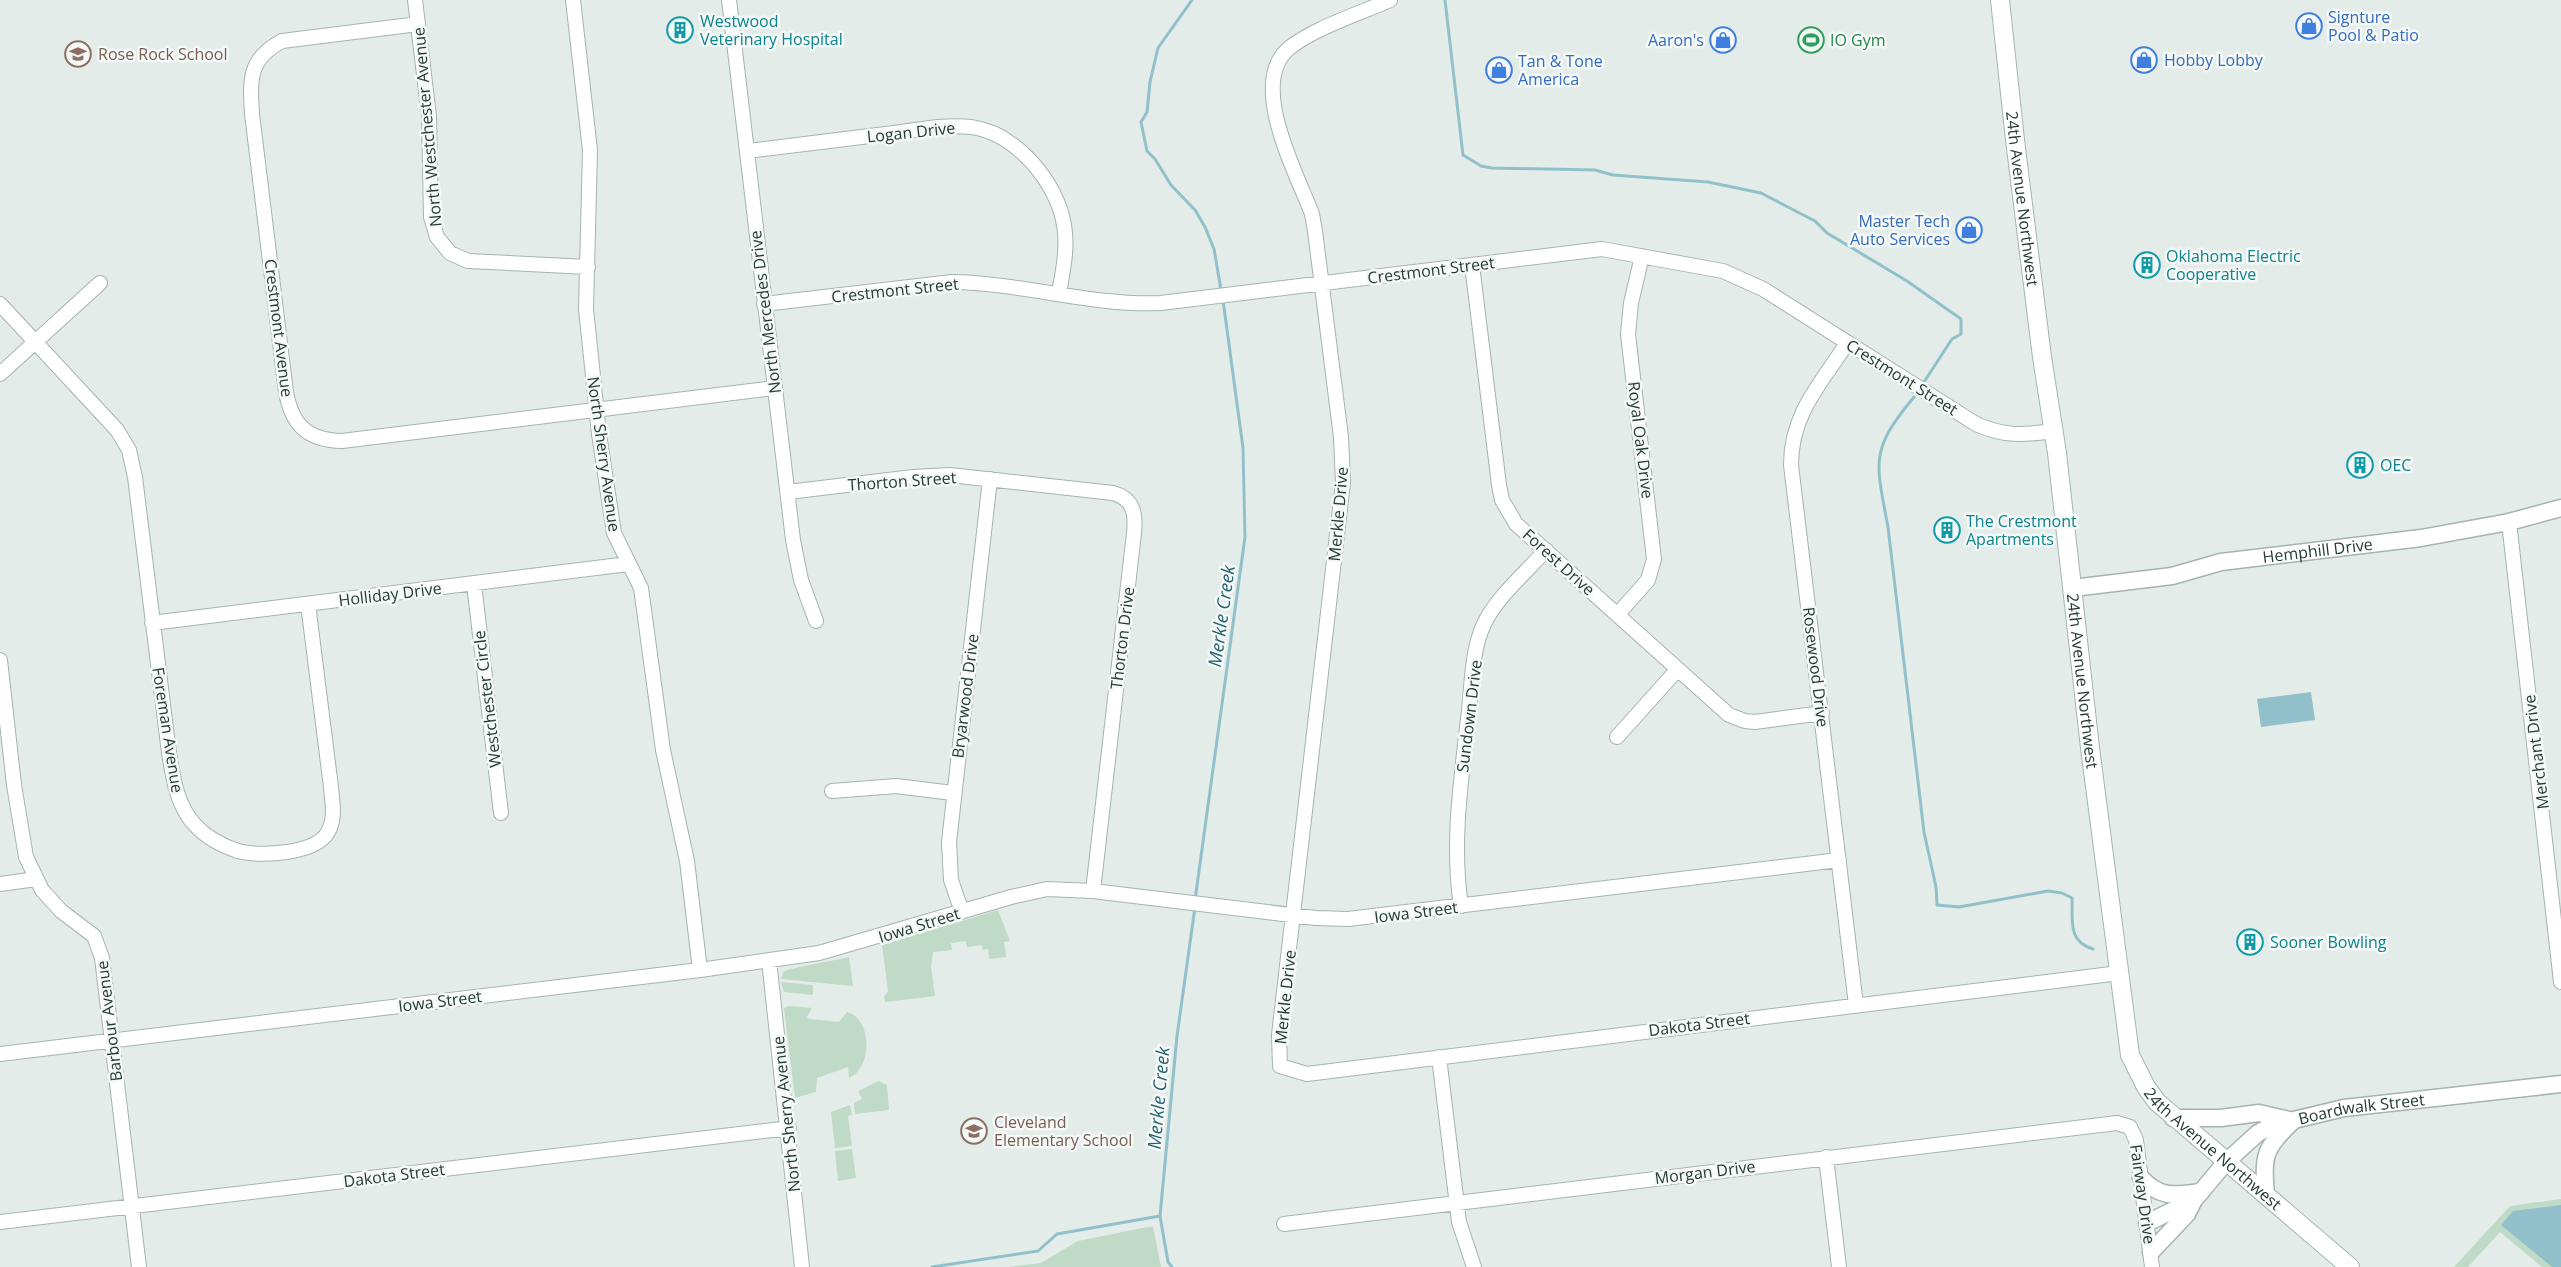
<svg xmlns="http://www.w3.org/2000/svg" width="2561" height="1267" font-family="'Open Sans',sans-serif">
	<style>
		.green { fill: #bfdac7 }
		.water { fill: #91c0cb }
		.lines { fill: none; stroke-linecap: round; stroke-linejoin: round }
		.stream { stroke: #91c0cb; stroke-width: 3 }
		.minor-casing { stroke: #a6b3af; stroke-width: 16 }
		.tertiary-casing { stroke: #a6b3af; stroke-width: 19 }
		.secondary-casing { stroke: #a3b6b0; stroke-width: 20 }
		.minor { stroke: #fff; stroke-width: 14 }
		.tertiary { stroke: #fff; stroke-width: 16 }
		.secondary { stroke: #fff; stroke-width: 18 }
		.labels { text-anchor: middle; dominant-baseline: central; stroke-width: 5; stroke-linejoin: round; paint-order: stroke }
		.shop-label { font-size: 16px; fill: #366cbe; stroke: #f4f8f6; text-anchor: start }
		.culture-label { font-size: 16px; fill: #0d838f; stroke: #f4f8f6; text-anchor: start }
		.leisure-label { font-size: 16px; fill: #27864d; stroke: #f4f8f6; text-anchor: start }
		.education-label { font-size: 16px; fill: #785e54; stroke: #f4f8f6; text-anchor: start }
		.street-label { font-size: 16px; fill: #253b36; stroke: #f4f8f6 }
		.water-label { font-size: 18px; font-style: italic; fill: #256271; stroke: #f4f8f6 }
	</style>
	<rect width="100%" height="100%" fill="#e3ece8"/>
	<path class="green" d="M998,910L1010,941L1004,942L1006,957L989,959L988,949L982,950V945L967,947L966,941L951,943L952,950L933,952L931,967L935,996L885,1002L884,997L888,991L882,945Z
		M849,957L853,986L781,979L783,972C788,968 838,960 849,957Z
		M781,982L813,985V995L784,992Z
		M790,1006L812,1008L807,1017L809,1019L839,1022L847,1012C872,1018 873,1068 849,1078L848,1067L817,1078L816,1092L795,1098L784,1008Z
		M879,1081L887,1085L889,1110L855,1114L854,1103L862,1099L858,1091Z
		M850,1105L852,1115L848,1116L852,1146L835,1148L831,1112Z
		M852,1149L856,1178L838,1181L835,1151Z
		M2561,1199V1267H2542L2500,1232L2468,1267H2454L2510,1206Z
		M1147,1227H1153L1161,1267H1007L1041,1263L1078,1241Z"/>
	<path class="water" d="M2311,692L2315,720L2261,727L2257,699Z
		M2561,1205V1267H2552L2501,1225L2513,1211Z"/>
	<g class="lines">
		<path class="stream" d="M1192,0L1158,48L1150,82L1147,112L1141,122L1147,151L1155,159L1171,185L1195,210L1205,227L1214,249L1221,290
			M1445,0L1463,155L1481,166L1492,168L1595,170L1613,175L1708,182L1761,193L1815,221L1827,233L1907,281L1961,319V334L1952,339L1924,382
			M1914,397C1869,451 1876,462 1888,527L1924,832L1936,887L1937,905L1959,907L2048,891L2062,893L2072,898C2073,920 2067,941 2093,949
			M1195,900L1245,537L1243,448L1223,300
			M932,1267L1038,1251L1057,1234L1160,1216
			M1172,1267L1168,1262L1160,1216L1177,1036L1195,907"/>
		<g class="minor-casing">
			<path id="minor" d="M415,0L429,116L431,217L437,237L450,253L468,261L588,267
				M573,0L590,150L586,309L599,434L614,533L641,588L663,750L687,861L700,970
				M729,0L793,540L801,580L816,621
				M1390,0C1361,13 1309,30 1287,50C1249,86 1297,174 1312,214L1315,231L1341,437L1343,483L1279,1035L1280,1066L1307,1074L2119,973
				M418,24L282,41C248,59 250,80 252,114L286,392C292,425 307,440 342,441L774,388
				M748,151C797,145 845,139 894,133C919,130 946,124 971,127C1016,133 1057,182 1064,225C1068,247 1063,271 1059,293
				M1472,265L1499,485L1502,500L1516,524L1729,715L1745,721L1755,722L1822,713
				M0,304L117,430L129,450L135,477L169,753C173,778 177,806 195,825C206,837 223,846 238,851C260,857 316,854 328,832C336,818 332,801 331,787L308,604
				M764,304L952,282C1022,283 1091,306 1161,303L1602,249L1723,271L1763,289L1976,424C2005,437 2023,435 2054,431
				M1847,343C1821,384 1791,413 1791,465L1856,1005
				M0,374L100,283
				M788,492L913,477L950,475L1113,493C1134,499 1136,514 1134,533L1093,891
				M2509,522L2561,982
				M474,584L501,813
				M1618,614L1648,580L1654,559L1628,334L1631,303L1642,256
				M152,623L628,564
				M0,660L14,785L26,857L42,890L61,911L94,936L102,958L139,1267
				M1617,737L1677,670
				M832,791L896,786L953,793
				M0,884L36,879
				M1461,906C1451,840 1462,775 1469,710C1472,682 1472,649 1484,624C1496,598 1527,571 1546,550
				M962,912L951,880L949,842L990,479
				M769,960L802,1267
				M0,1054L700,970L819,953L1011,897L1047,889L1093,891L1316,918L1348,919L1839,860
				M1439,1057L1459,1222L1474,1267
				M1826,1157L1839,1267
				M0,1222L789,1128
				M1284,1224L2117,1123L2130,1127L2136,1140L2152,1267"/>
		</g>
		<g class="tertiary-casing">
			<g id="tertiary">
				<path id="s1" d="M2073,588L2172,576L2221,562L2421,538L2509,522L2561,508"/>
				<path d="M2173,1118H2221L2259,1113L2289,1120"/>
				<path d="M2141,1178C2161,1199 2174,1195 2201,1192"/>
				<path d="M2266,1196C2263,1156 2263,1149 2293,1121"/>
				<path d="M2147,1223L2194,1200"/>
				<path id="s2" d="M2151,1252L2187,1214L2194,1200L2226,1162L2258,1133L2273,1125L2344,1108L2561,1084"/>
			</g>
		</g>
		<g class="secondary-casing">
			<g id="secondary">
				<path id="s3" d="M2000,0L2015,140L2042,357L2057,453L2090,748L2130,1055L2146,1087L2157,1102L2350,1267"/>
			</g>
		</g>
		<use href="#minor" class="minor"/>
		<use href="#tertiary" class="tertiary"/>
		<use href="#secondary" class="secondary"/>
	</g>
	<defs>
		<g id="shop-ring" transform="scale(1.35)"><circle r="9.5" fill="#f4f8f6" stroke="#3f7fe0" stroke-width="1.5"/><path d="M-5-2.5h2.3a2.7 3.5 0 0 1 5.4 0H5L5.5 6h-11ZM-1.5-2.5h3a1.5 2.3 0 0 0-3 0Z" fill="#3f7fe0"/></g>
		<g id="building-ring" transform="scale(1.35)"><circle r="9.5" fill="#f4f8f6" stroke="#0f9aa8" stroke-width="1.5"/><path d="M-4-6H4V6H1V3H-1V6H-4ZM-2.5-4.3h1.7v1.8h-1.7ZM.8-4.3h1.7v1.8H.8ZM-2.5-1h1.7V.8h-1.7ZM.8-1h1.7V.8H.8Z" fill="#0f9aa8"/></g>
		<g id="stadium-ring" transform="scale(1.35)"><circle r="9.5" fill="#f4f8f6" stroke="#2e9e5b" stroke-width="1.5"/><path d="M0-5a6.5 5 0 1 0 0 10a6.5 5 0 1 0 0-10ZM-3.5-1.8h7v3.6h-7Z" fill="#2e9e5b"/></g>
		<g id="school-ring" transform="scale(1.35)"><circle r="9.5" fill="#f4f8f6" stroke="#8d6e63" stroke-width="1.5"/><path d="M0-5L7-2L0 1L-7-2ZM-4 1L0 2.5L4 1V4Q0 6-4 4Z" fill="#8d6e63"/></g>
	</defs>
	<g fill-rule="evenodd">
		<use href="#shop-ring" x="2309" y="26"/>
		<use href="#building-ring" x="680" y="30"/>
		<use href="#shop-ring" x="1723" y="40"/>
		<use href="#stadium-ring" x="1811" y="40"/>
		<use href="#school-ring" x="78" y="54"/>
		<use href="#shop-ring" x="2144" y="60"/>
		<use href="#shop-ring" x="1499" y="70"/>
		<use href="#shop-ring" x="1969" y="230"/>
		<use href="#building-ring" x="2147" y="265"/>
		<use href="#building-ring" x="2360" y="465"/>
		<use href="#building-ring" x="1947" y="530"/>
		<use href="#building-ring" x="2250" y="942"/>
		<use href="#school-ring" x="974" y="1131"/>
	</g>
	<g class="labels">
		<g class="shop-label">
			<text x="2328" y="17">Signture<tspan x="2328" dy="18">Pool &amp; Patio</tspan></text>
			<text x="1704" y="40" text-anchor="end">Aaron's</text>
			<text x="2164" y="60">Hobby Lobby</text>
			<text x="1518" y="61">Tan &amp; Tone<tspan x="1518" dy="18">America</tspan></text>
			<text x="1950" y="221" text-anchor="end">Master Tech<tspan x="1950" dy="18">Auto Services</tspan></text>
		</g>
		<g class="culture-label">
			<text x="700" y="21">Westwood<tspan x="700" dy="18">Veterinary Hospital</tspan></text>
			<text x="2166" y="256">Oklahoma Electric<tspan x="2166" dy="18">Cooperative</tspan></text>
			<text x="2380" y="465">OEC</text>
			<text x="1966" y="521">The Crestmont<tspan x="1966" dy="18">Apartments</tspan></text>
			<text x="2270" y="942">Sooner Bowling</text>
		</g>
		<g class="leisure-label">
			<text x="1830" y="40">IO Gym</text>
		</g>
		<g class="education-label">
			<text x="98" y="54">Rose Rock School</text>
			<text x="994" y="1122">Cleveland<tspan x="994" dy="18">Elementary School</tspan></text>
		</g>
		<g class="street-label">
			<text transform="translate(427 127) rotate(-95)">North Westchester Avenue</text>
			<text transform="translate(911 132) rotate(-6)">Logan Drive</text>
			<text stroke="none"><textPath href="#s3" startOffset="200">24th Avenue Northwest</textPath></text>
			<text transform="translate(1431 270) rotate(-7)">Crestmont Street</text>
			<text transform="translate(895 290) rotate(-6)">Crestmont Street</text>
			<text transform="translate(765 312) rotate(-97)">North Mercedes Drive</text>
			<text transform="translate(279 328) rotate(83)">Crestmont Avenue</text>
			<text transform="translate(1902 377) rotate(32)">Crestmont Street</text>
			<text transform="translate(1641 440) rotate(83)">Royal Oak Drive</text>
			<text transform="translate(604 454) rotate(82)">North Sherry Avenue</text>
			<text transform="translate(902 481) rotate(-4)">Thorton Street</text>
			<text transform="translate(1338 514) rotate(-85)">Merkle Drive</text>
			<text stroke="none"><textPath href="#s1" startOffset="248">Hemphill Drive</textPath></text>
			<text transform="translate(1559 562) rotate(42)">Forest Drive</text>
			<text transform="translate(390 594) rotate(-7)">Holliday Drive</text>
			<text transform="translate(1122 638) rotate(-83)">Thorton Drive</text>
			<text transform="translate(1816 667) rotate(83)">Rosewood Drive</text>
			<text stroke="none"><textPath href="#s3" startOffset="686">24th Avenue Northwest</textPath></text>
			<text transform="translate(965 696) rotate(-83)">Bryarwood Drive</text>
			<text transform="translate(487 699) rotate(-97)">Westchester Circle</text>
			<text transform="translate(1469 716) rotate(-83)">Sundown Drive</text>
			<text transform="translate(168 730) rotate(81)">Foreman Avenue</text>
			<text transform="translate(2536 752) rotate(-97)">Merchant Drive</text>
			<text transform="translate(1416 912) rotate(-7)">Iowa Street</text>
			<text transform="translate(919 925) rotate(-17)">Iowa Street</text>
			<text transform="translate(1285 997) rotate(-84)">Merkle Drive</text>
			<text transform="translate(440 1001) rotate(-7)">Iowa Street</text>
			<text transform="translate(109 1021) rotate(-97)">Barbour Avenue</text>
			<text transform="translate(1699 1024) rotate(-7)">Dakota Street</text>
			<text stroke="none"><textPath href="#s2" startOffset="268">Boardwalk Street</textPath></text>
			<text transform="translate(786 1114) rotate(-96)">North Sherry Avenue</text>
			<text stroke="none"><textPath href="#s3" startOffset="1190">24th Avenue Northwest</textPath></text>
			<text transform="translate(1705 1172) rotate(-7)">Morgan Drive</text>
			<text transform="translate(394 1175) rotate(-7)">Dakota Street</text>
			<text transform="translate(2143 1194) rotate(82)">Fairway Drive</text>
		</g>
		<g class="water-label">
			<text transform="translate(1221 616) rotate(-82)">Merkle Creek</text>
			<text transform="translate(1158 1098) rotate(-85)">Merkle Creek</text>
		</g>
	</g>
</svg>
